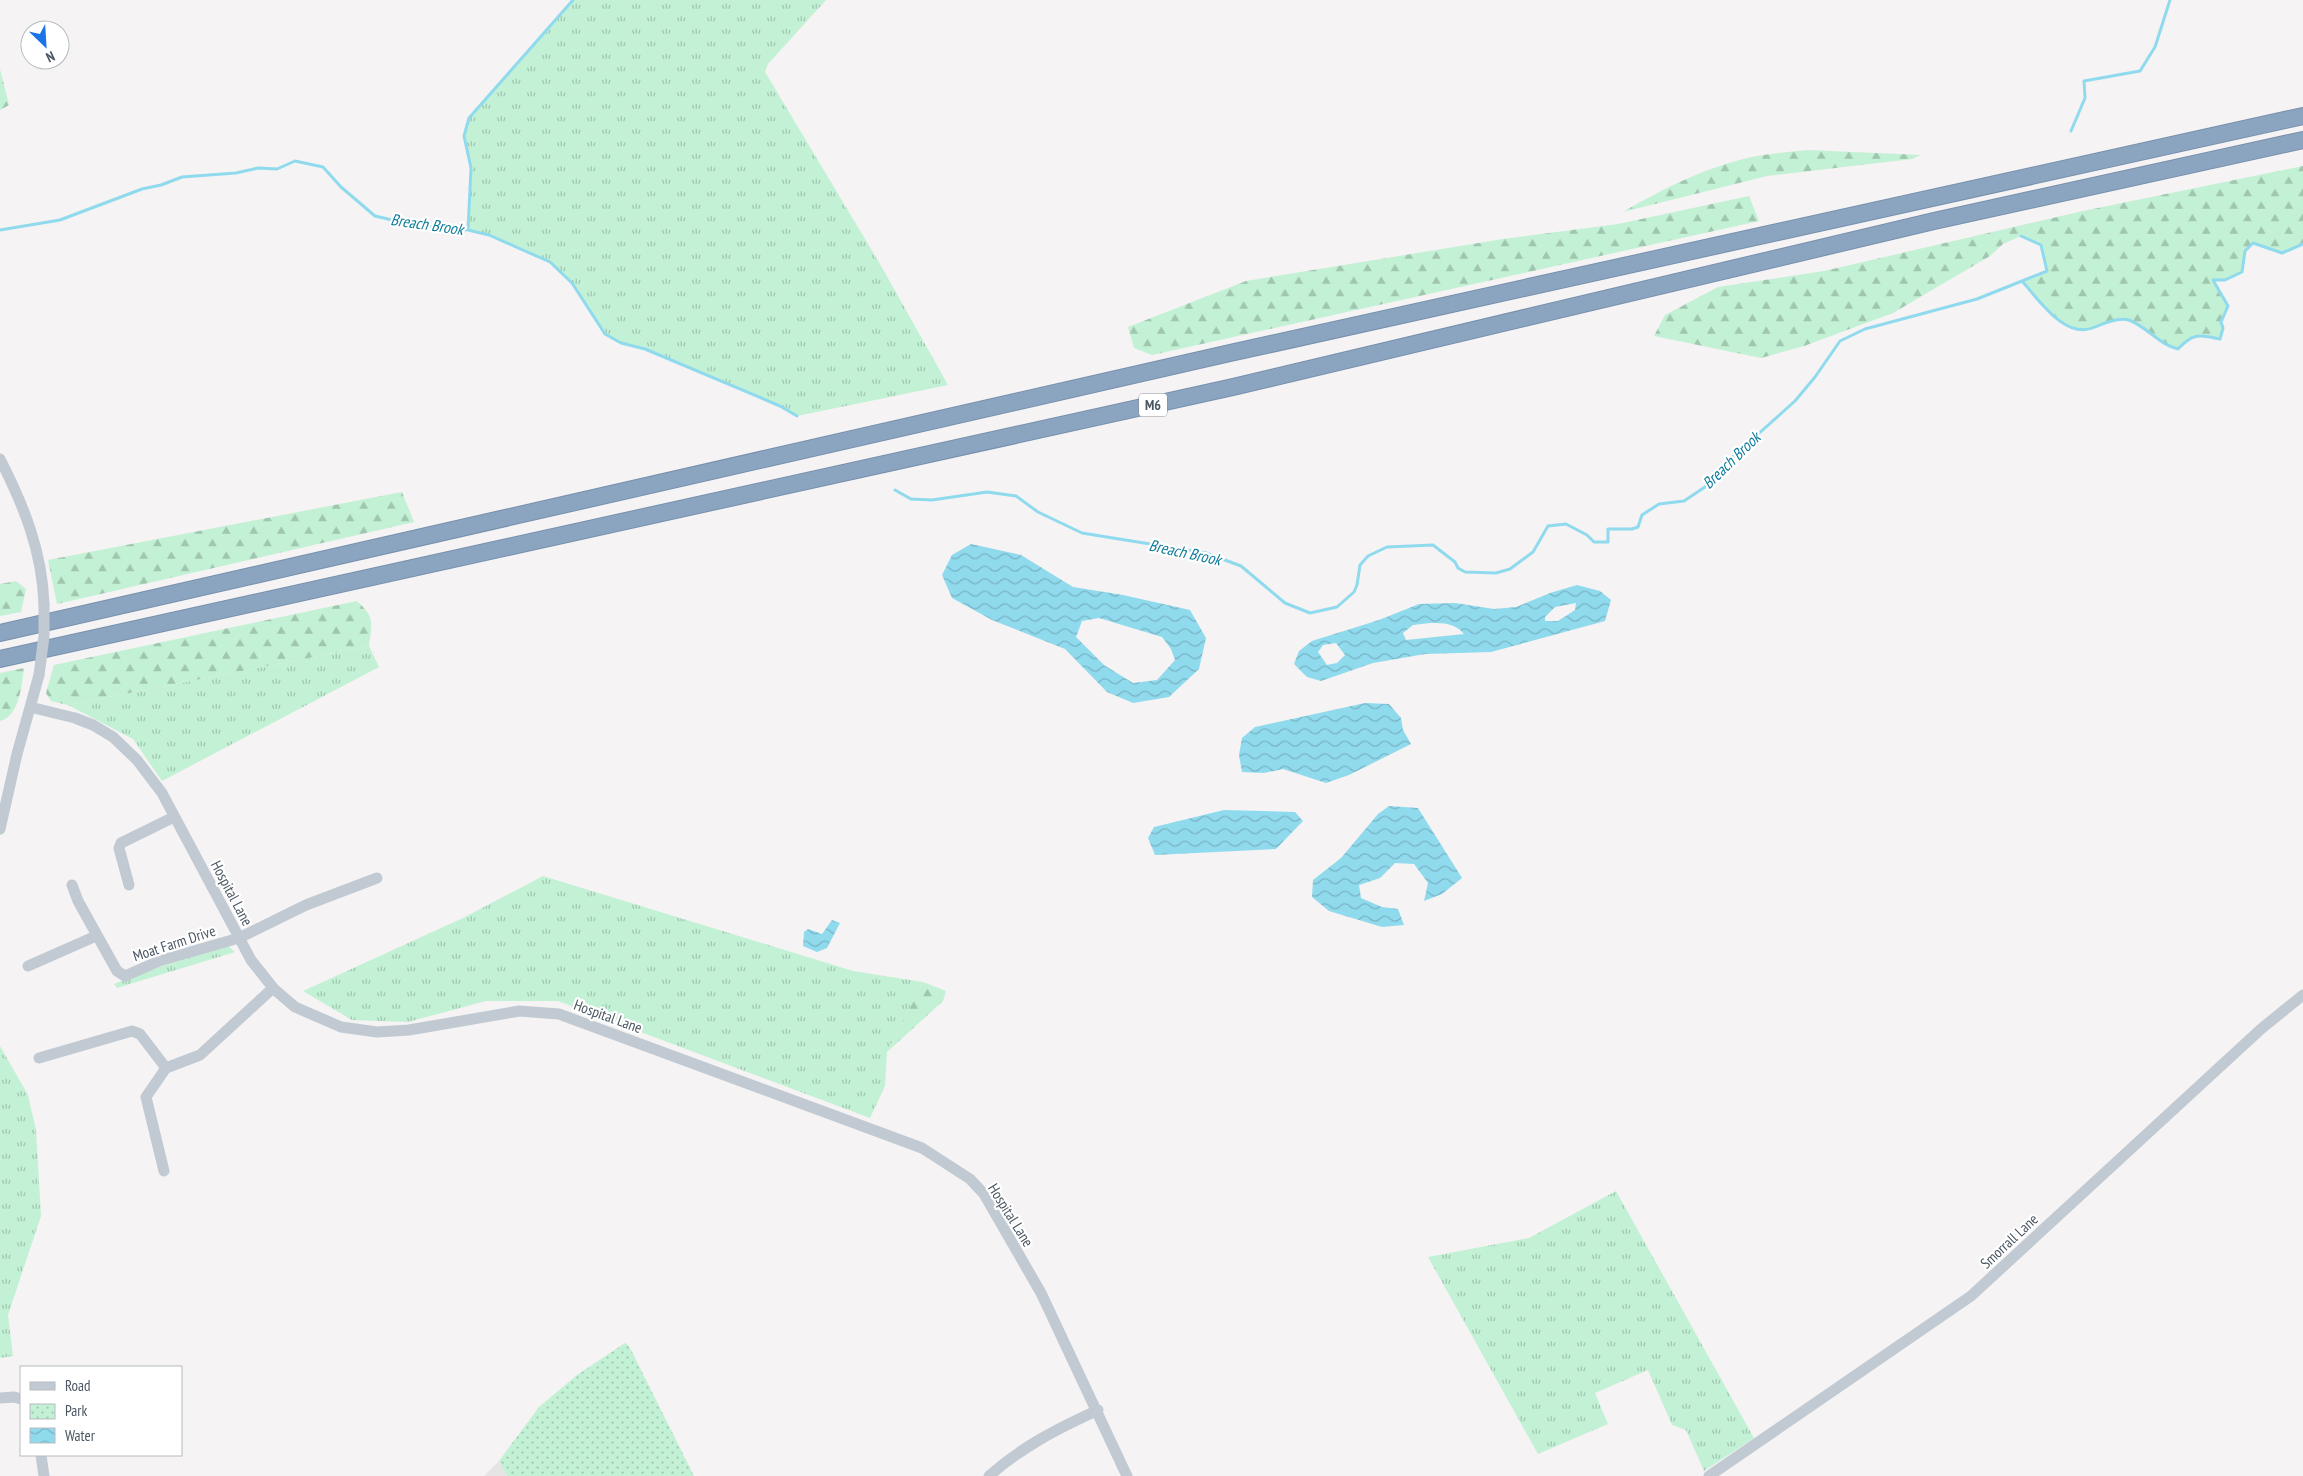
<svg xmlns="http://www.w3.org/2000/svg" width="2303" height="1476" font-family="'PT Sans Narrow',sans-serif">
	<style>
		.education { fill: #e6e4e5 }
		.grass { fill: url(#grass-tufts) }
		.forest { fill: url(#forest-firs) }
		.park { fill: url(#park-dots) }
		.water { fill: url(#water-waves); fill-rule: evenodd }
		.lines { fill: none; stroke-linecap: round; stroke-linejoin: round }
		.stream { stroke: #90daee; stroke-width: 3 }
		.highway-casing { stroke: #7690ad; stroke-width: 18 }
		.minor { stroke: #c1cad2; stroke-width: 11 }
		.highway { stroke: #8ba5c1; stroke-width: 16 }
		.minor-bridge { stroke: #c1cad2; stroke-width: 11 }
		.labels { text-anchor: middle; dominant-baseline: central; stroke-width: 4.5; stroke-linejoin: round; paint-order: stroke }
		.shield { fill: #fff; stroke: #808990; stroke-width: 1 }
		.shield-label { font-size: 14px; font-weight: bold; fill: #4a5661 }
		.street-label { font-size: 15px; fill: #4a5661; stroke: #fff }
		.water-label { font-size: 16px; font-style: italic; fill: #0c7c9b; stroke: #fff }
	</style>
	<defs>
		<pattern id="grass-tufts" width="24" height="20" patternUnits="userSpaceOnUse" patternTransform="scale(1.25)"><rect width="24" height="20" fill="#c3f1d5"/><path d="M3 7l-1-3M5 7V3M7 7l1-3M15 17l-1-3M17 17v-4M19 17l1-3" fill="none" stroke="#a0c6b0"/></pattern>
		<pattern id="forest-firs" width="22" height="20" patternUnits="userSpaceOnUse" patternTransform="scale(1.25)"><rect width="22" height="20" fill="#c3f1d5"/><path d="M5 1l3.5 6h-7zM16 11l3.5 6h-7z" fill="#a0c6b0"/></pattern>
		<pattern id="park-dots" width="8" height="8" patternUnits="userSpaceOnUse" patternTransform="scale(1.25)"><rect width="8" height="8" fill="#c3f1d5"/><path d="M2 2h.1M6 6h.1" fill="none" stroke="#a0c6b0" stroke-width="1.8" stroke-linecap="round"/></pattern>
		<pattern id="water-waves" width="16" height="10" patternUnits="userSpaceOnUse" patternTransform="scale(1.25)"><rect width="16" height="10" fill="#90daee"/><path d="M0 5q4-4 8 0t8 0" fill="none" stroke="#78b4c4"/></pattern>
	</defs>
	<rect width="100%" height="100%" fill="#f5f3f3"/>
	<path class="education" d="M499,1461L507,1476H484Z"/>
	<path class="grass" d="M573,0H826L768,64L765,72L880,264L948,385L797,416L780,406L645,349C632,346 616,344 606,334C596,326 583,295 573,283C548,254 504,239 468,230L471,168L464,136L469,118Z
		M369,646L379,667L162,781L133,739L68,705Z
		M543,876L853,971L923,982L887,1052L885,1086L870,1118L558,1001H486L408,1022L352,1020L303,991L463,918Z
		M228,946L235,952L117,988L114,984L149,970Z
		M0,1046L28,1095L36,1130L41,1216L8,1315L13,1356L0,1358Z
		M1616,1191L1754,1438L1704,1471L1686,1430L1672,1425L1648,1370L1595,1393L1608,1424L1538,1454L1428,1257L1529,1238Z"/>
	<path class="forest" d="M0,69L9,105L0,110Z
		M1807,150L1921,155L1912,159L1767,176L1623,212C1664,188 1710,165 1757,156C1774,153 1791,152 1807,150Z
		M2303,166V244L2282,253L2253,243L2245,251L2242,272L2225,280L2213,281L2228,306L2221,322L2223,328L2220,339C2199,335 2194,332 2178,349C2160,345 2147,327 2129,320C2120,317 2107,322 2099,325C2094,327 2089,329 2084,330C2063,333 2035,296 2022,281L2047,271L2041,245L2021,236L2003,244L1990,256L1893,313L1804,346L1761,358L1654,336L1665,315L1718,287L1824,271L2083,211Z
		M1749,196L1759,221L1152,355L1134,348L1128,327L1246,281L1503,239L1618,224Z
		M402,492L414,522L57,604L48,560Z
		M16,581L26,589L21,612L0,616V584Z
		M357,601C375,618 372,622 369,646L68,705L51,701L46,693L54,665Z
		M24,668C22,684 19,717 0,721V673Z
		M923,982L946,991L943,1001L887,1052Z"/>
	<path class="park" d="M625,1343L629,1346L694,1476H507L499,1461L539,1407L577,1375Z"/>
	<path class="water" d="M971,544L1021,555L1073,587L1123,595L1190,610L1206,638L1199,669L1169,697L1133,703L1107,692L1065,649L992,620L952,598L942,575L952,555ZM1099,618L1162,637L1171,649L1175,660L1157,680L1133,683L1104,665L1076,637L1082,621Z
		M1577,585L1600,591L1611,600L1605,621L1491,652L1425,654L1373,663L1321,681L1307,677L1294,664L1299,651L1312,641L1379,620L1419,604L1455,603L1494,609L1516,607L1550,593ZM1576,603L1575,610L1558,621H1545V617L1555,607ZM1430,623C1444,623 1455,623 1464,634L1406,640L1403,633L1413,625ZM1336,643L1345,655L1337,663L1327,665L1318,652L1323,645Z
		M1365,703L1389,704L1401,718L1403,730L1411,744L1349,775L1326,783L1283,769L1264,773L1242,772L1239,755L1242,738L1255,727Z
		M1389,806L1418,808L1462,878L1442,894L1424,901L1428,883L1414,864L1395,863L1380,878L1359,885L1361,898L1382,907L1398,909L1404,925L1382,927L1329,911L1312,897L1313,880L1341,858L1378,814Z
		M1224,810L1295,812L1303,821L1276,849L1155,855L1148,838L1154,827Z
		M832,920L840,923L827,948L817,952L803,946L804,932L808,929L822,934Z"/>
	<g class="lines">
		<path class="stream" d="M2071,131L2085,98L2084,81L2140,71L2155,47L2170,0
			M0,230L60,220L142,189L161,185L182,177L236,173L258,168L277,169L295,161L323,167L341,187L375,216L414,225L468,230L489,235L550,262L572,283L605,334L621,343L645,349L780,406L797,416
			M468,230L471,168L464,136L469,118L573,0
			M2021,236L2041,245L2047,271L2022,281
			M895,490L911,499L932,500L987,492L1016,496L1038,512L1082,533L1206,553L1241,566L1285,603L1310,613L1337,607L1354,592L1357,585L1360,565L1368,556L1387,547L1433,545L1455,562L1458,568L1465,572L1496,573L1510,569L1533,552L1548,526L1566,524L1587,535L1594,542H1608V529H1632L1638,527L1642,515L1659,504L1684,501L1705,487L1719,469L1795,401L1815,377L1840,341L1865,329L1977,299L2022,281C2039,300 2066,341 2095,327C2104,323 2119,317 2129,320C2147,327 2160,345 2178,349C2194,332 2199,335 2220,339L2223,328L2221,322L2228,306L2213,280H2225L2242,272L2245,251L2253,243L2282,253L2303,244"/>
		<g class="highway-casing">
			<path id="highway" d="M0,633L1230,353L2303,116
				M0,659L1233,387L1934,221L2303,140"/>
		</g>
		<path class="minor" d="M0,459C24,506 42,551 44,604
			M30,707L75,718L93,725L113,737L137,760L162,793L251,960L274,989L295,1007L341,1027L377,1032L409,1030L519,1011L559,1014L922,1148L970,1179L984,1194L1041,1293L1127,1476
			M0,829L17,754L39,675
			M72,885L78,901L117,971L125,976L159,961L239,938L306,905L377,878
			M129,885L119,848L121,843L174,817
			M28,966L96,936
			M39,1058L132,1031L140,1034L166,1068
			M164,1171L146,1097L166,1068L200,1055L273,988
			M0,1398L14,1397L21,1399
			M41,1455L44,1476
			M989,1476C1023,1446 1057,1429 1098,1410
			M1709,1476L1971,1296L2261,1029L2303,995"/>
		<use href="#highway" class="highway"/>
		<path class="minor-bridge" d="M39,675L44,636V604"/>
	</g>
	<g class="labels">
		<rect class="shield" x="1139" y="393.5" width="28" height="23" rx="4"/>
		<g class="shield-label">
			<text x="1153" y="405">M6</text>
		</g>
		<g class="street-label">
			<text transform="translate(232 893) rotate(62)">Hospital Lane</text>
			<text transform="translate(174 943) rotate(-18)">Moat Farm Drive</text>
			<text transform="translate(608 1016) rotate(20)">Hospital Lane</text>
			<text transform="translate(1011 1215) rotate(58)">Hospital Lane</text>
			<text transform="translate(2009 1241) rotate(-43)">Smorrall Lane</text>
		</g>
		<g class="water-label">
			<text transform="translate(427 224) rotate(8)">Breach Brook</text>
			<text transform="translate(1731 460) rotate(-44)">Breach Brook</text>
			<text transform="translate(1185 552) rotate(12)">Breach Brook</text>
		</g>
	</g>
	<rect x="20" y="1366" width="162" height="90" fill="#ffffff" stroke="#b7bbc0"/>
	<rect x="30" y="1382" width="25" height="8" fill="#c1cad2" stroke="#b7bbc0"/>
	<text x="65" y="1391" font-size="15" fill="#4a5661">Road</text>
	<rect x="30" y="1404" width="25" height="15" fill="url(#park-dots)" stroke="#b7bbc0"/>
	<text x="65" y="1416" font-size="15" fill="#4a5661">Park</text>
	<rect x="30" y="1428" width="25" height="15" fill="url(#water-waves)" stroke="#b7bbc0"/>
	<text x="65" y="1441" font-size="15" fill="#4a5661">Water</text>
	<g transform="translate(45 45) rotate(155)"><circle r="24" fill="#ffffff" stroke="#b7bbc0"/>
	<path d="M0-4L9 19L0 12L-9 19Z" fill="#1a73e8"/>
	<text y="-8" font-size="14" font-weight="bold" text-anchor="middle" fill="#4a5661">N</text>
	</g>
</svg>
